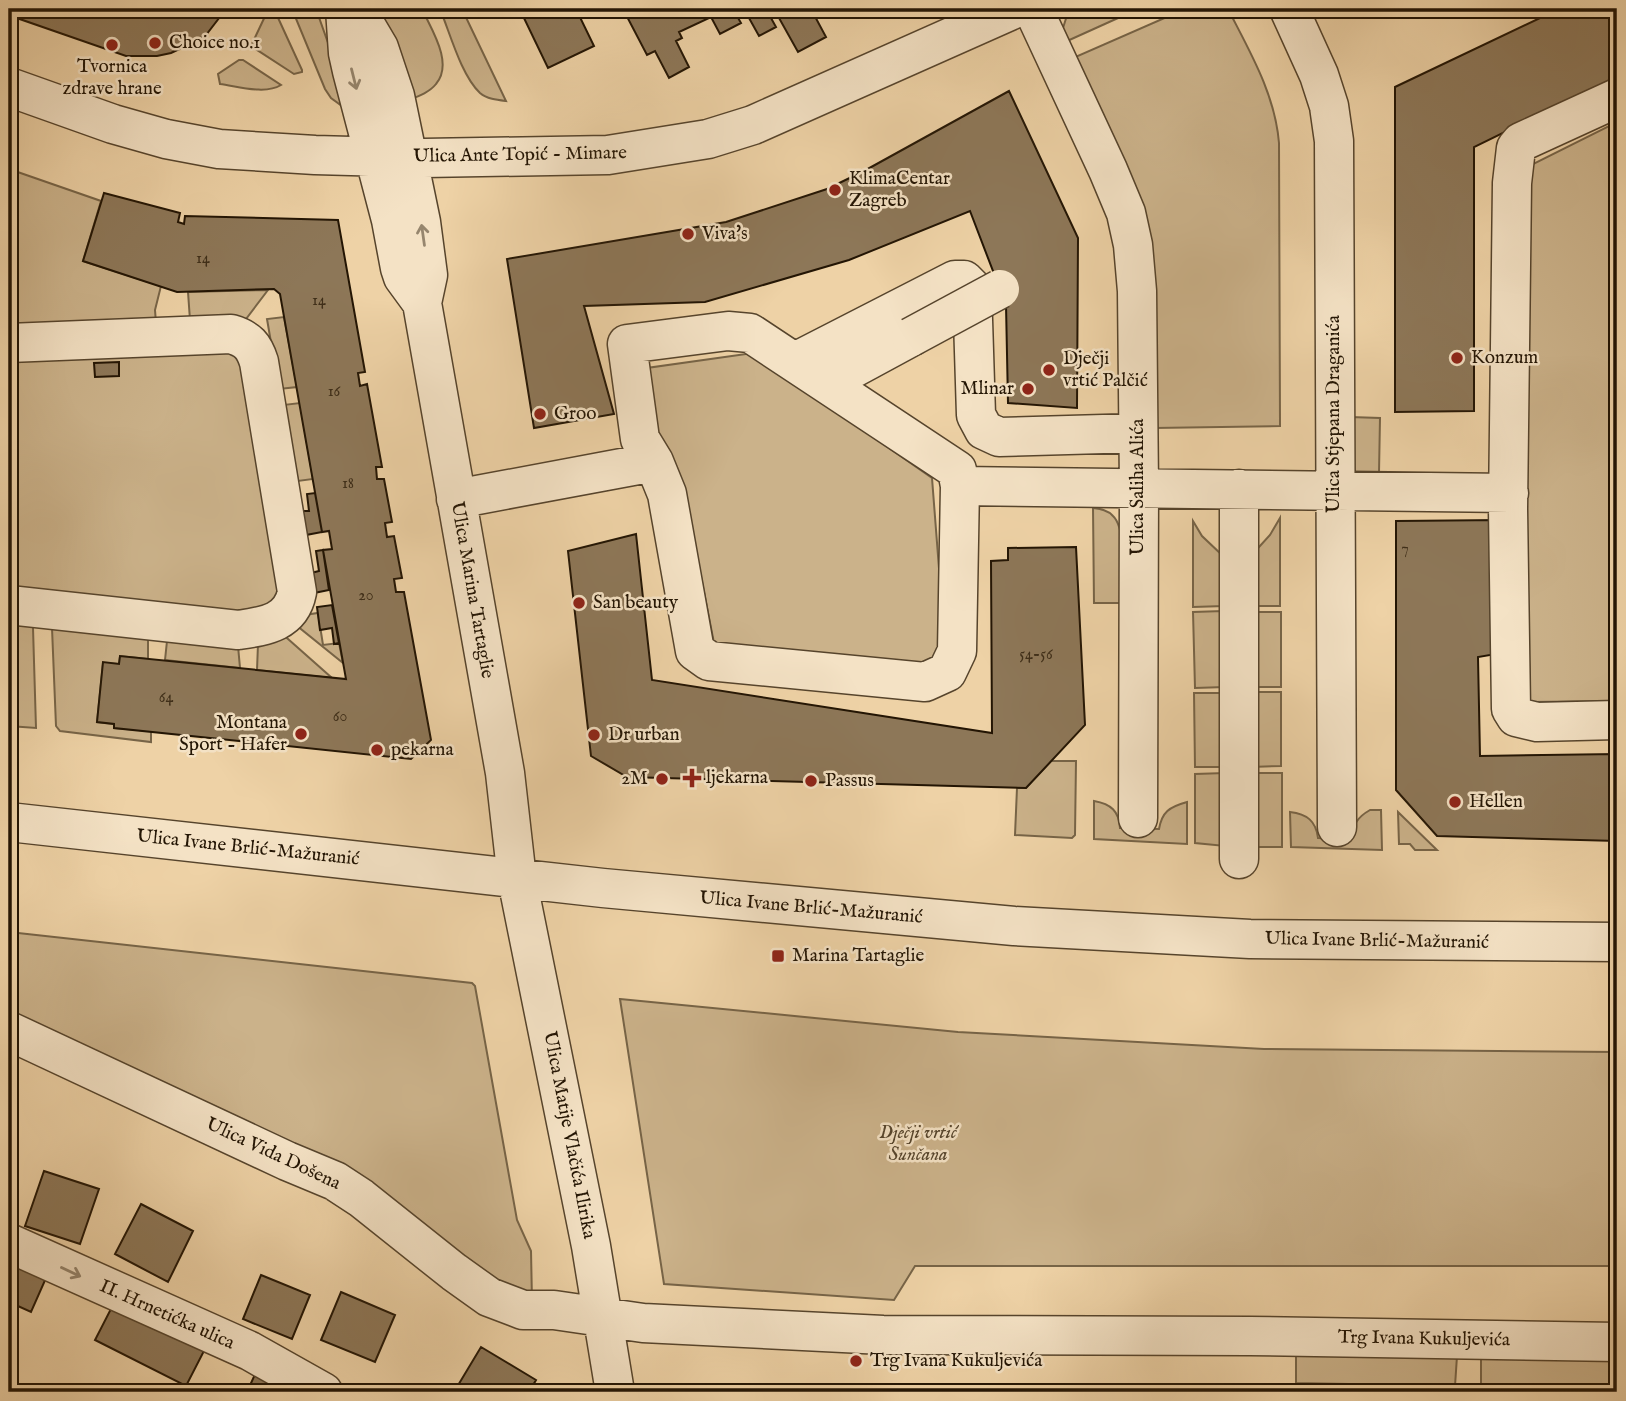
<svg xmlns="http://www.w3.org/2000/svg" width="1626" height="1401" font-family="'IM FELL English',serif">
	<style>
		.green { fill: #cbb28a; stroke: #776447; stroke-width: 2 }
		.building { fill: #8d7758; stroke: #231504; stroke-width: 2 }
		.lines { fill: none; stroke-linecap: round; stroke-linejoin: round }
		.minor-casing { stroke: #56442c; stroke-width: 41 }
		.minor { stroke: #f4e2c5; stroke-width: 38 }
		.minor-bridge-casing { stroke: #56442c; stroke-width: 41; stroke-linecap: butt }
		.minor-bridge { stroke: #f4e2c5; stroke-width: 38 }
		.oneway { stroke: #96866e }
		.poi-dot { fill: #8f2418; stroke: #f4e2c5; stroke-width: 2.5 }
		.labels { text-anchor: middle; dominant-baseline: central; stroke-width: 5; stroke-linejoin: round; paint-order: stroke }
		.number-label { font-size: 16px; fill: #3e2e19 }
		.poi-label { font-size: 19px; fill: #231504; stroke: #f4e2c5; text-anchor: start }
		.street-label { font-size: 19px; fill: #231504; stroke: #f4e2c5 }
		.park-label { font-size: 19px; font-style: italic; fill: #55442c; stroke: #f4e2c5 }
	</style>
	<rect width="100%" height="100%" fill="#eed2a6"/>
	<filter id="stains"><feTurbulence type="fractalNoise" baseFrequency=".00286" numOctaves="4"/><feColorMatrix values="0 0 0 0 .2 0 0 0 0 .09 0 0 0 0 .02 0 0 0 .5 -.17"/></filter>
	<radialGradient id="worn" r=".72"><stop offset=".6" stop-color="#630" stop-opacity="0"/><stop offset="1" stop-color="#630" stop-opacity=".3"/></radialGradient>
	<path class="green" d="M274,9L302,70V72L294,74L251,46L268,10Z
		M292,9H316L338,71L342,106L331,98L325,89Z
		M376,9H422C431,29 454,63 436,84C429,93 416,97 406,101Z
		M440,9H462L506,101C497,100 487,99 480,93C461,75 450,33 440,9Z
		M1069,9H1138L1065,42L1063,28Z
		M1185,9H1228C1250,52 1275,94 1279,143L1280,426L1154,428L1073,58Z
		M239,60H243L281,85C265,95 237,86 220,84L218,74Z
		M1617,122V701L1530,702L1525,485L1529,166Z
		M9,169L101,201L83,261L161,286L155,310L158,349H223L235,354L244,365L282,590L278,601L254,615L9,592Z
		M268,290L246,319L190,320L188,292Z
		M284,317L297,387L279,389L267,319Z
		M753,353L932,478L947,672L714,643L687,506L640,439L647,368Z
		M300,403L313,479L298,481L283,405Z
		M1350,417L1380,418L1379,473H1351Z
		M1093,508C1100,509 1108,510 1113,516C1128,530 1121,583 1121,603H1094Z
		M1280,518V606H1251L1250,557L1270,535Z
		M1193,521L1202,536L1223,556L1224,606L1193,607Z
		M1223,611L1225,687L1195,688L1193,612Z
		M1251,612H1281V687H1251Z
		M318,613L323,645L339,643L343,663L296,625L298,616Z
		M9,619L30,622L33,628L36,728L9,726Z
		M52,628L148,634V659L120,656L119,664L103,663L97,722L114,724V728L151,731V742L60,731L56,726Z
		M279,631L332,678L257,670L258,644Z
		M167,641L238,646L240,668L165,660Z
		M1251,692H1281V766L1251,767Z
		M1194,693H1224V767H1195Z
		M1051,761H1076L1075,835L1072,838L1015,835L1017,788H1026Z
		M1225,773V846L1195,843V774Z
		M1251,773H1282V847H1251Z
		M1094,801C1111,804 1119,811 1120,828L1159,829C1162,812 1169,807 1187,802V844L1094,839Z
		M1370,810H1381L1382,850L1291,847L1290,812C1307,814 1316,821 1318,838L1352,839C1354,824 1356,818 1370,810Z
		M1398,812L1437,850H1415L1410,844H1399Z
		M9,932L472,983L475,986L517,1220L531,1251L532,1301L9,1021Z
		M620,999L958,1032L1264,1049L1617,1052V1266H915L894,1300L664,1284Z
		M1296,1353L1457,1356L1455,1386L1296,1383Z
		M1605,1357L1617,1362V1390L1481,1385V1359Z"/>
	<path class="building" d="M13,9H226L206,35L190,44L171,53L157,56H126L11,16Z
		M540,9H576L594,46L548,68L523,16Z
		M623,9H733L741,23L720,34L711,17L679,32L682,38L676,41L689,67L669,78L655,51L647,55Z
		M744,9H766L776,27L759,36Z
		M774,9H811L826,37L798,52Z
		M1559,9H1617V77L1474,147V411L1395,412V87Z
		M1009,91L1078,238L1077,408L1008,403L1006,305L970,211L849,260L705,302L584,306L614,414L534,428L507,259L726,222L827,189L864,171Z
		M104,193L180,213L178,222L184,224L185,216L338,220L365,372L358,373L360,386L367,384L382,467H376L377,479H384L392,522L385,523L387,537L394,536L402,578L394,579L396,592H404L431,740L411,759L114,728V724L97,722L103,662L119,664L120,656L346,679L323,550L332,549L329,531L322,532L280,294L274,289L177,292L83,261Z
		M119,362V376L95,377L94,363Z
		M315,493L322,532L306,535L301,511H309L307,494Z
		M1502,520V653L1478,657L1480,756L1617,754V841L1437,836L1396,790V521Z
		M636,534L652,680L992,733L991,561L1008,560V548L1076,547L1085,725L1026,788L627,777L591,756L568,551Z
		M323,550L329,590L314,593L311,573L319,571L316,551Z
		M332,605L339,643L334,644L332,628L320,630L317,607Z
		M44,1171L99,1189L80,1244L25,1226Z
		M141,1204L193,1231L168,1282L115,1254Z
		M9,1251L50,1269L31,1312L9,1302Z
		M261,1275L310,1295L292,1339L243,1319Z
		M341,1292L395,1315L375,1362L321,1340Z
		M115,1301L206,1347L186,1386L95,1340Z
		M481,1347L536,1380L529,1392H454Z
		M257,1370L309,1392H247Z"/>
	<g class="lines">
		<g class="minor-casing">
			<path id="minor" d="M345,9L348,53L352,71L391,220L400,268L403,277L422,303
				M1033,9L1108,170L1126,213L1133,245L1137,291L1139,487L1138,818
				M1289,9L1319,75L1329,106L1334,141L1337,827
				M346,12L366,26L379,48L395,96L421,222L428,275L422,303L505,773L517,879L591,1246L615,1392
				M9,87L113,124L166,139L219,149L315,155L424,158L608,155L708,139L753,125L1014,9
				M1617,98L1521,142L1516,148L1512,183L1508,509L1511,709L1516,717L1537,722L1617,720
				M728,331L750,333L957,470L960,486L957,651L947,672L925,682L709,661L695,651L667,494L654,462L640,439L627,344Z
				M9,343L231,334C248,339 254,346 259,362L297,592C291,623 265,626 238,630L9,605
				M795,362L955,280H964L972,288L976,415L984,430L999,437L1138,433
				M826,383L911,337
				M960,486L1509,493
				M1239,489V859
				M456,499L654,462
				M9,822L603,888L1014,926L1250,939L1617,942
				M9,1031L287,1161L335,1181L361,1198L454,1272L489,1297L523,1310H554L643,1323L883,1335L1250,1336L1617,1342
				M9,1243L250,1351L323,1392"/>
		</g>
		<use href="#minor" class="minor"/>
		<g class="minor-bridge-casing">
			<path id="minor-bridge" d="M911,337L1000,289"/>
		</g>
		<use href="#minor-bridge" class="minor-bridge"/>
	</g>
	<defs><path id="oneway-shaft" d="M-6 0H5M1.5-3L5.5 0L1.5 3" fill="none" stroke-width="1.6" stroke-linecap="round" stroke-linejoin="round" transform="scale(1.75)"/></defs>
	<g class="oneway">
		<use href="#oneway-shaft" transform="translate(354 79) rotate(76)"/>
		<use href="#oneway-shaft" transform="translate(423 235) rotate(-98)"/>
		<use href="#oneway-shaft" transform="translate(71 1272) rotate(25)"/>
	</g>
	<g class="poi-dot">
		<circle cx="155" cy="43" r="7"/>
		<circle cx="112" cy="45" r="7"/>
		<circle cx="835" cy="190" r="7"/>
		<circle cx="688" cy="234" r="7"/>
		<circle cx="1457" cy="358" r="7"/>
		<circle cx="1049" cy="370" r="7"/>
		<circle cx="1028" cy="389" r="7"/>
		<circle cx="540" cy="414" r="7"/>
		<circle cx="579" cy="603" r="7"/>
		<circle cx="301" cy="734" r="7"/>
		<circle cx="594" cy="735" r="7"/>
		<circle cx="377" cy="750" r="7"/>
		<path d="M688.5 767.5h7v7h7v7h-7v7h-7v-7h-7v-7h7z"/>
		<circle cx="662" cy="779" r="7"/>
		<circle cx="811" cy="781" r="7"/>
		<circle cx="1455" cy="802" r="7"/>
		<rect x="771" y="949" width="14" height="14" rx="3.5"/>
		<circle cx="856" cy="1361" r="7"/>
	</g>
	<g class="labels">
		<g class="number-label">
			<text x="203" y="259">14</text>
			<text x="319" y="301">14</text>
			<text x="334" y="392">16</text>
			<text x="348" y="484">18</text>
			<text x="1405" y="549">7</text>
			<text x="366" y="596">20</text>
			<text x="1036" y="655">54-56</text>
			<text x="166" y="698">64</text>
			<text x="340" y="717">60</text>
		</g>
		<g class="poi-label">
			<text x="169" y="43">Choice no.1</text>
			<text x="112" y="67" text-anchor="middle">Tvornica<tspan x="112" dy="22">zdrave hrane</tspan></text>
			<text x="849" y="179">KlimaCentar<tspan x="849" dy="22">Zagreb</tspan></text>
			<text x="702" y="234">Viva's</text>
			<text x="1471" y="358">Konzum</text>
			<text x="1063" y="359">Dječji<tspan x="1063" dy="22">vrtić Palčić</tspan></text>
			<text x="1014" y="389" text-anchor="end">Mlinar</text>
			<text x="554" y="414">Groo</text>
			<text x="593" y="603">San beauty</text>
			<text x="287" y="723" text-anchor="end">Montana<tspan x="287" dy="22">Sport - Hafer</tspan></text>
			<text x="608" y="735">Dr urban</text>
			<text x="391" y="750">pekarna</text>
			<text x="706" y="778">ljekarna</text>
			<text x="648" y="779" text-anchor="end">2M</text>
			<text x="825" y="781">Passus</text>
			<text x="1469" y="802">Hellen</text>
			<text x="792" y="956">Marina Tartaglie</text>
			<text x="870" y="1361">Trg Ivana Kukuljevića</text>
		</g>
		<g class="street-label">
			<text transform="translate(520 155) rotate(-1)">Ulica Ante Topić - Mimare</text>
			<text transform="translate(1334 414) rotate(-90)">Ulica Stjepana Draganića</text>
			<text transform="translate(1138 487) rotate(-90)">Ulica Saliha Alića</text>
			<text transform="translate(472 590) rotate(80)">Ulica Marina Tartaglie</text>
			<text transform="translate(248 848) rotate(6)">Ulica Ivane Brlić-Mažuranić</text>
			<text transform="translate(811 908) rotate(5)">Ulica Ivane Brlić-Mažuranić</text>
			<text transform="translate(1377 941) rotate(1)">Ulica Ivane Brlić-Mažuranić</text>
			<text transform="translate(569 1135) rotate(79)">Ulica Matije Vlačića Ilirika</text>
			<text transform="translate(273 1154) rotate(25)">Ulica Vida Došena</text>
			<text transform="translate(167 1315) rotate(24)">II. Hrnetićka ulica</text>
			<text transform="translate(1424 1339) rotate(1)">Trg Ivana Kukuljevića</text>
		</g>
		<g class="park-label">
			<text x="918" y="1133">Dječji vrtić<tspan x="918" dy="22">Sunčana</tspan></text>
		</g>
	</g>
	<rect width="1626" height="1401" fill="none" stroke="#eed2a6" stroke-width="35"/>
	<rect x="10" y="10" width="1605" height="1380" fill="none" stroke="#231504" stroke-width="3.5"/>
	<rect x="18" y="18" width="1591" height="1366" fill="none" stroke="#231504" stroke-width="2"/>
	<rect width="100%" height="100%" filter="url(#stains)"/>
	<rect width="100%" height="100%" fill="url(#worn)"/>
</svg>
